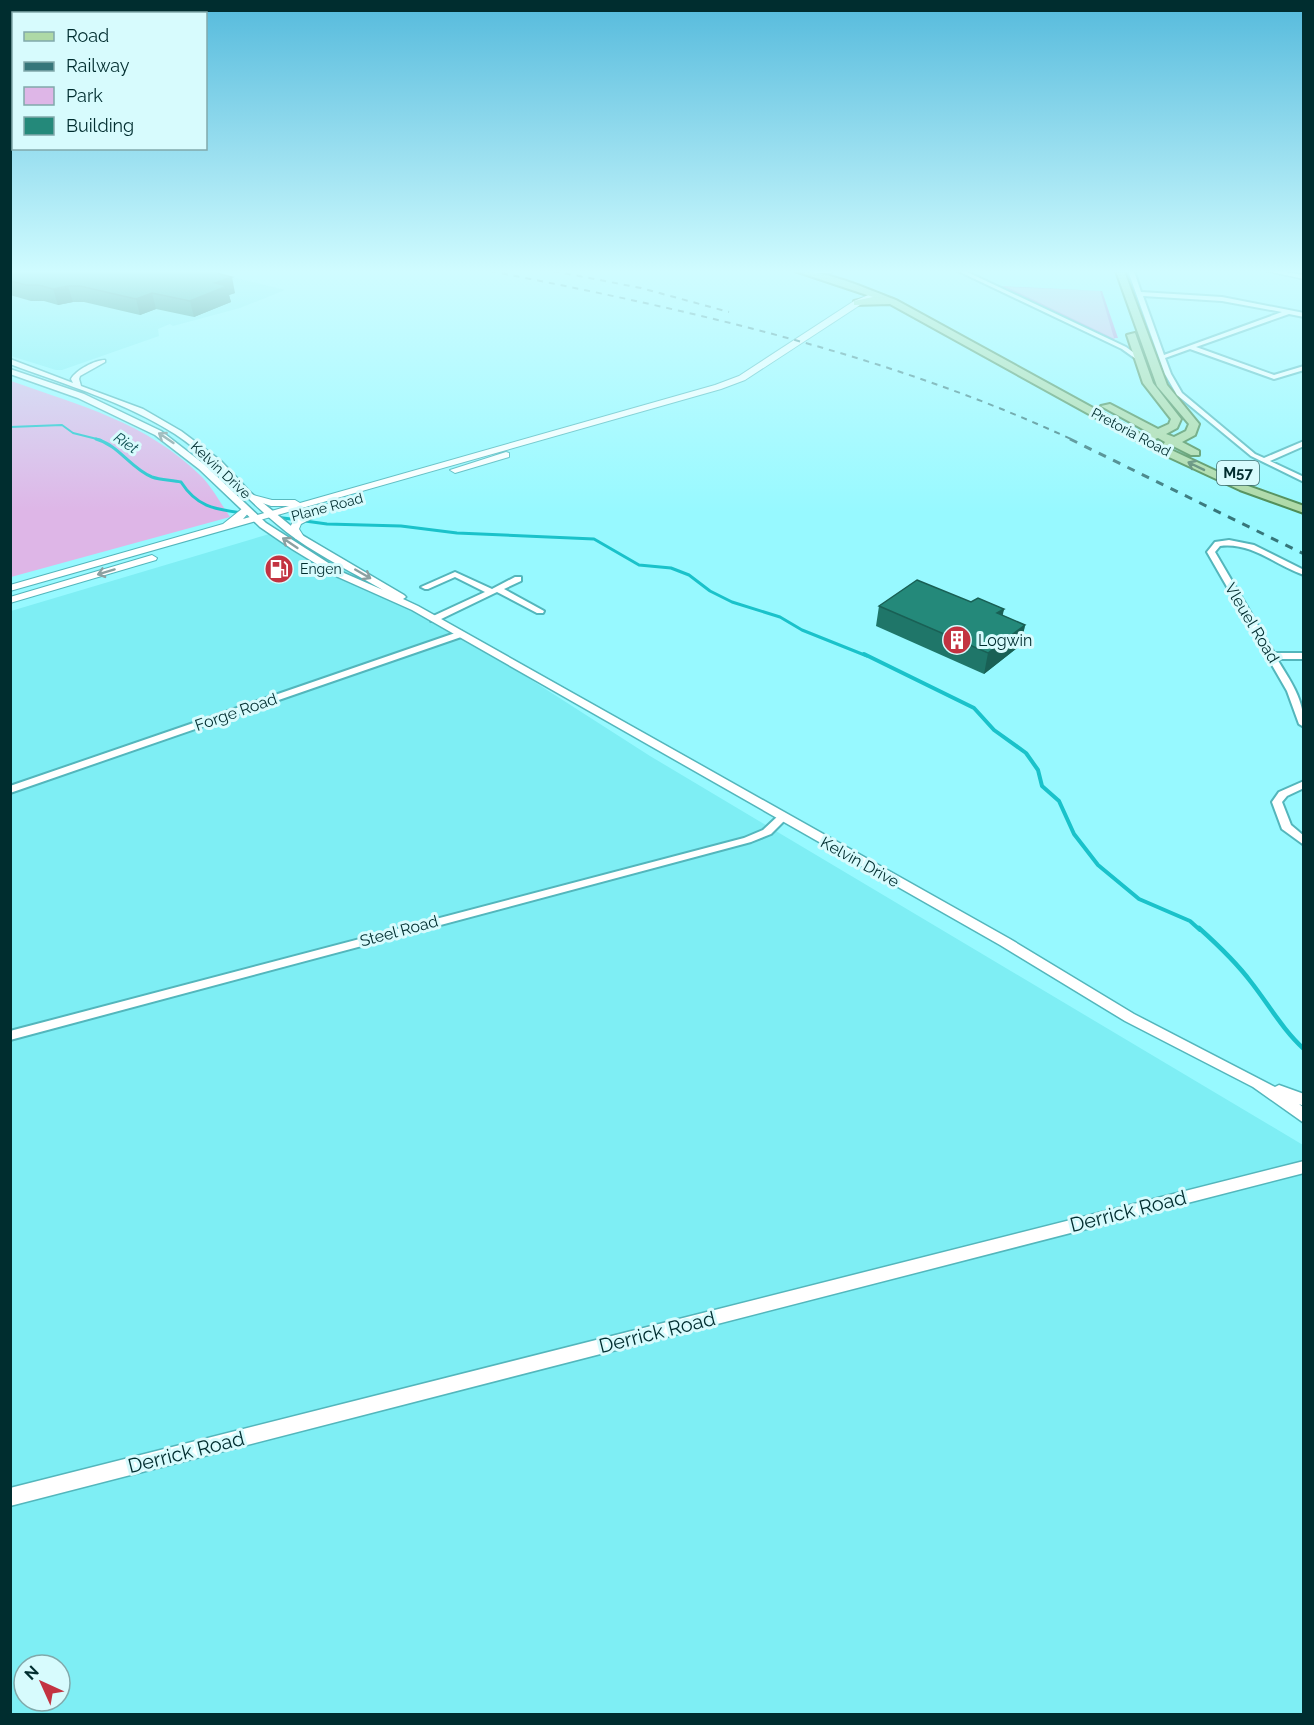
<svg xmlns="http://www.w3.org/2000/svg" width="1314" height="1725" font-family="Raleway,sans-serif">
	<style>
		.built { fill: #7eeef4; fill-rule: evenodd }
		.green { fill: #deb6e7 }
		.forest { fill: #c98cd6 }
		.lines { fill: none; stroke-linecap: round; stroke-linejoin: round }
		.stream-far3 { stroke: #1ac2ca; stroke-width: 2 }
		.stream-far2 { stroke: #1ac2ca; stroke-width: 3 }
		.stream-far1 { stroke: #1ac2ca; stroke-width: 4 }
		.stream { stroke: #1ac2ca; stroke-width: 4.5 }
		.minor-casing { stroke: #53b6bc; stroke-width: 4 }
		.tertiary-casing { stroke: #53b6bc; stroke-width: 3 }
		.secondary-casing { stroke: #53b6bc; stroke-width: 2 }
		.primary-casing { stroke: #4e8c55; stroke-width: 4 }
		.minor { fill: #fff; fill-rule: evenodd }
		.tertiary { fill: #fff; fill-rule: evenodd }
		.secondary { fill: #fff; fill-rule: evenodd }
		.primary { fill: #aed9a6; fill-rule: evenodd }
		.rail-far1 { stroke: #36767a; stroke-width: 2; stroke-dasharray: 6 6; stroke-linecap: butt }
		.rail { stroke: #36767a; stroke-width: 3; stroke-dasharray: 8 8; stroke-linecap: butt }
		.wall { fill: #1f7669 }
		.shaded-wall { fill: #196055 }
		.building { fill: #24897a; stroke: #196055; stroke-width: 1.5 }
		.oneway { stroke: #8ca0a1 }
		.oneway2 { stroke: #57836a }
		.labels { text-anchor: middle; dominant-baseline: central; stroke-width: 6; stroke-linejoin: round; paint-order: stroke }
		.far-street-label { font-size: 14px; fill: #002d2f; stroke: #d7fbfd }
		.far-poi-label { font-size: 14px; fill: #002d2f; stroke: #d7fbfd; text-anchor: start }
		.far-water-label { font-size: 15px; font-style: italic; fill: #105053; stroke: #d7fbfd }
		.shield { fill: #d7fbfd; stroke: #406b6d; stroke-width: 1.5 }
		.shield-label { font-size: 15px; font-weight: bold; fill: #002d2f }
		.street-label { font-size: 16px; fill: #002d2f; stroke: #d7fbfd }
		.poi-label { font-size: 16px; fill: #002d2f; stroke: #d7fbfd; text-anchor: start }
		.near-street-label { font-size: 20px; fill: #002d2f; stroke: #d7fbfd }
	</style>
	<rect width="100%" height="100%" fill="#97f9ff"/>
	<path class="built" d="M10,271H208L285,290L240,308L173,326L170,324L158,329L159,336L62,370H56L11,356Z
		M293,527L650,756L1303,1145V1714H11V611ZM24,1665H60V1701H24Z"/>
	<path class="green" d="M1006,287L1100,291L1115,339Z
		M11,381C81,406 146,422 201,476C212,487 221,504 230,517L11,577Z"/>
	<path class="forest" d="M1000,286L1102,291L1118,338H1114L1100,291L1007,287L1115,339L1113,340Z"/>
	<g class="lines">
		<path class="stream-far3" d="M10,427L62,425L73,433L101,440"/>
		<path class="stream-far2" d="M96,439C119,445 130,468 152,477C160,480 172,480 181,482C197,507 214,509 242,513
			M276,517L327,524L401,526L457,533L594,539L639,565L671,568L689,575L710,591L732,602L780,617L802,630L867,656"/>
		<path class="stream-far1" d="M864,654L974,708L994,730L1026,753L1038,770L1042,786L1059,801L1074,834L1098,865L1139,899L1190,921L1200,930"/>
		<path class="stream" d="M1199,928C1218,945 1236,962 1251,982C1269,1005 1283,1030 1304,1049"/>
		<g class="minor-casing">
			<path id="minor" d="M803,271H833L830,273H806Z
				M958,271H965L1126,347L1141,358L1136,359L1122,349Z
				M1128,271H1134L1141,292L1222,297L1304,313V317L1289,314L1196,347L1274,375L1304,366V370L1274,379L1190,349L1165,358L1171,374L1182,393L1255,454L1264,458L1304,441V446L1270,461L1304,477V482L1251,456L1177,395L1165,374ZM1143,296L1222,301L1282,312L1164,355Z
				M1229,540L1254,545L1304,570V575C1275,565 1252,542 1220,546L1215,552L1274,653H1304V659H1277C1291,682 1304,699 1304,727L1299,724L1287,691L1207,552L1215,542Z
				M455,572L492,589L515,577H521V581L504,589L544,611L543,613H537L497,592L437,621H431V617L485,592L455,577L428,589H425L421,587Z
				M461,631L465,634L464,636L10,793V786Z
				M1304,781V788L1287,796L1282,802L1291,825L1304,836V845L1282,829L1272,802L1279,792Z
				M782,815L787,818L771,834L751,842L10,1040V1031L744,838L763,830L778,816Z"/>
		</g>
		<g class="tertiary-casing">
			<path id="tertiary" d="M1267,271H1279L1304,275V279Z
				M10,359L73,383L71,379C76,370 95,360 105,360V362L80,376L79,379L81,386L143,409L181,431L221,461L251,493L302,535L404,595L406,597L403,599L418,606L1010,939L1134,1014L1275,1087L1279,1085L1304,1094V1106L1299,1104L1304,1108V1123L1253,1087L1125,1021L1000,945L412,610L338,577L292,549L260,527L199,469L155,435L78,398L10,374V369L84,394L161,431L205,465L266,523L344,573L383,590C354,573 323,558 296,539C252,508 220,464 175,434C125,402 66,385 10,364Z
				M1304,1161V1173L10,1506V1488Z"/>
		</g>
		<g class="secondary-casing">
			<path id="secondary" d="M873,293L880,295L860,305L745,380L721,389L10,591V585L223,524L243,508L251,510L243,519L289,506H271L245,497V493L272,500H295L300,503L715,385L739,376L854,301Z
				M506,452L509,453V457L455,473L450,470Z
				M328,504L336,506L301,524L299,529L304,537L296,539L289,529L294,520Z
				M152,555L157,558L156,560L10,603V597Z"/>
		</g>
		<g class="primary-casing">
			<path id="primary" d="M795,271C829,271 864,288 896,300L1146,437L1150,433L1101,406L1110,404L1158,429L1169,424L1171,419L1143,383L1127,335L1135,333L1153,383L1181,419L1177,428L1166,434L1174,437L1186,431L1189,424L1157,386L1116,271H1124L1167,385L1199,424L1195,435L1182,442L1199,451V455H1191L1173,446L1167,448L1248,486L1304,506V513L1240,490L1156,451L890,304L854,305V301L873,297ZM1158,438L1165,442L1162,446L1152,440Z"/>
		</g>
		<use href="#minor" class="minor"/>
		<use href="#tertiary" class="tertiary"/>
		<use href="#secondary" class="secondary"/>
		<use href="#primary" class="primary"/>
		<path class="rail-far1" d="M490,271C690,310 888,354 1073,440
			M553,271L641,288L729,312"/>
		<path class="rail" d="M1070,439L1304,554"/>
	</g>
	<path class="wall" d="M10,271H217V273L235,293L229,295L231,302L194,317L156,309L140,315L84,302H73L58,305L44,301H31L10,295Z
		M971,602L1004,609L1002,615L1025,625L1021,645L984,674L876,626L879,606Z"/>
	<path class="shaded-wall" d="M232,277L235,293L229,295L231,302L194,317L190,301L215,283Z
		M68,286L73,302L58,305L53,289Z
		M152,293L156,309L140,315L136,299Z
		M1004,609L1000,629L997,613Z
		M1025,625L1021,645L984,674L988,653Z"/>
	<path class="building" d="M10,271H209L232,277L215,283L227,286L190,301L152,293L136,299L80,286H68L53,289L39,285H26L10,281Z
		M917,580L971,602L978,598L1004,609L997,613L1025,625L988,653L879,606Z"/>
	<defs><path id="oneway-shaft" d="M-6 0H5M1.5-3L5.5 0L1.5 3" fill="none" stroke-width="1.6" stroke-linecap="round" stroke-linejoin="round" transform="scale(1.5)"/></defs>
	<g class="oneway">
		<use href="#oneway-shaft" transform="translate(166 438) rotate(-146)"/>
		<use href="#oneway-shaft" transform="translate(290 543) rotate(-146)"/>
		<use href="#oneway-shaft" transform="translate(106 572) rotate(163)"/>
		<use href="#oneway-shaft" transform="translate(363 574) rotate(30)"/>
	</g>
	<use class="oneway2" href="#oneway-shaft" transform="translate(1196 466) rotate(-154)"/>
	<linearGradient id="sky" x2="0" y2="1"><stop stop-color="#55badc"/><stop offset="0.53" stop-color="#d0fcff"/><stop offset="1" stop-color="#d0fcff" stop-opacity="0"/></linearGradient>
	<rect width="1314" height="512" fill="url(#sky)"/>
	<defs>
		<g id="fuel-disc" transform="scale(1.5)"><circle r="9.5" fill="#c33341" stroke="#d7fbfd"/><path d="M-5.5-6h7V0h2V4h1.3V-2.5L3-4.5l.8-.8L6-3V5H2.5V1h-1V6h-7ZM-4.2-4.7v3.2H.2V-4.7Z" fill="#fff"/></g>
		<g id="building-disc" transform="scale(1.5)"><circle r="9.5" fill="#c33341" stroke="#d7fbfd"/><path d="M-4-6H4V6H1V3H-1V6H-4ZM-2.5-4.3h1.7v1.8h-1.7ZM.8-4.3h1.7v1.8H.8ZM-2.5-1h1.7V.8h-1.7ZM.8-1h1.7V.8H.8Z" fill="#fff"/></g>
	</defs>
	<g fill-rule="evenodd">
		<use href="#fuel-disc" x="279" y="569"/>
		<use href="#building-disc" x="957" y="640"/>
	</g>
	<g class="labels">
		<g class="far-street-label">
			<text transform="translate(1131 432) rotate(28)">Pretoria Road</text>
			<text transform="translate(221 470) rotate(43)">Kelvin Drive</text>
			<text transform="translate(327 507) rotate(-15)">Plane Road</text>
		</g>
		<g class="far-poi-label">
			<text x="300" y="569">Engen</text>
		</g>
		<g class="far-water-label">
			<text transform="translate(126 443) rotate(34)">Riet</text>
		</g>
		<rect class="shield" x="1217" y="461" width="42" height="24" rx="4.5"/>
		<g class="shield-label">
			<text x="1238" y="473">M57</text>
		</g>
		<g class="street-label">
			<text transform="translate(1252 623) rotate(59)">Vleuel Road</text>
			<text transform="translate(236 712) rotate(-19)">Forge Road</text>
			<text transform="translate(860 862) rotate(29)">Kelvin Drive</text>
			<text transform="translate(399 931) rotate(-15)">Steel Road</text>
		</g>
		<g class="poi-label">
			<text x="978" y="640">Logwin</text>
		</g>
		<g class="near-street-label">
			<text transform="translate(1128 1211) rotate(-14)">Derrick Road</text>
			<text transform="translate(657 1332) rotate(-14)">Derrick Road</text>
			<text transform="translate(186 1452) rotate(-14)">Derrick Road</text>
		</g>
	</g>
	<rect width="1314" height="1725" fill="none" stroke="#002d2f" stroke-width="24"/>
	<rect x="12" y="12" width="195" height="138" fill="#d7fbfd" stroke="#81a9ab" stroke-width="1.5"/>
	<rect x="24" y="32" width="30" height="9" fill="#aed9a6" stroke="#81a9ab" stroke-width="1.5"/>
	<text x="66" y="42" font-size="18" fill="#002d2f">Road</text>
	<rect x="24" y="62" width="30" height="9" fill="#36767a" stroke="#81a9ab" stroke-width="1.5"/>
	<text x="66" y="72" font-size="18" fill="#002d2f">Railway</text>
	<rect x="24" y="87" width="30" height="18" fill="#deb6e7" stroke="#81a9ab" stroke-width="1.5"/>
	<text x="66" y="102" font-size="18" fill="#002d2f">Park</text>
	<rect x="24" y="117" width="30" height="18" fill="#24897a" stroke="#81a9ab" stroke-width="1.5"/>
	<text x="66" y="132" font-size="18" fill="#002d2f">Building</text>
	<g transform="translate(42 1683) rotate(315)"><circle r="28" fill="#d7fbfd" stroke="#81a9ab" stroke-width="1.5"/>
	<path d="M0-4.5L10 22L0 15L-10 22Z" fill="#c33341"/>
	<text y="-9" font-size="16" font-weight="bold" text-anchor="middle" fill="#002d2f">N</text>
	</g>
</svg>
